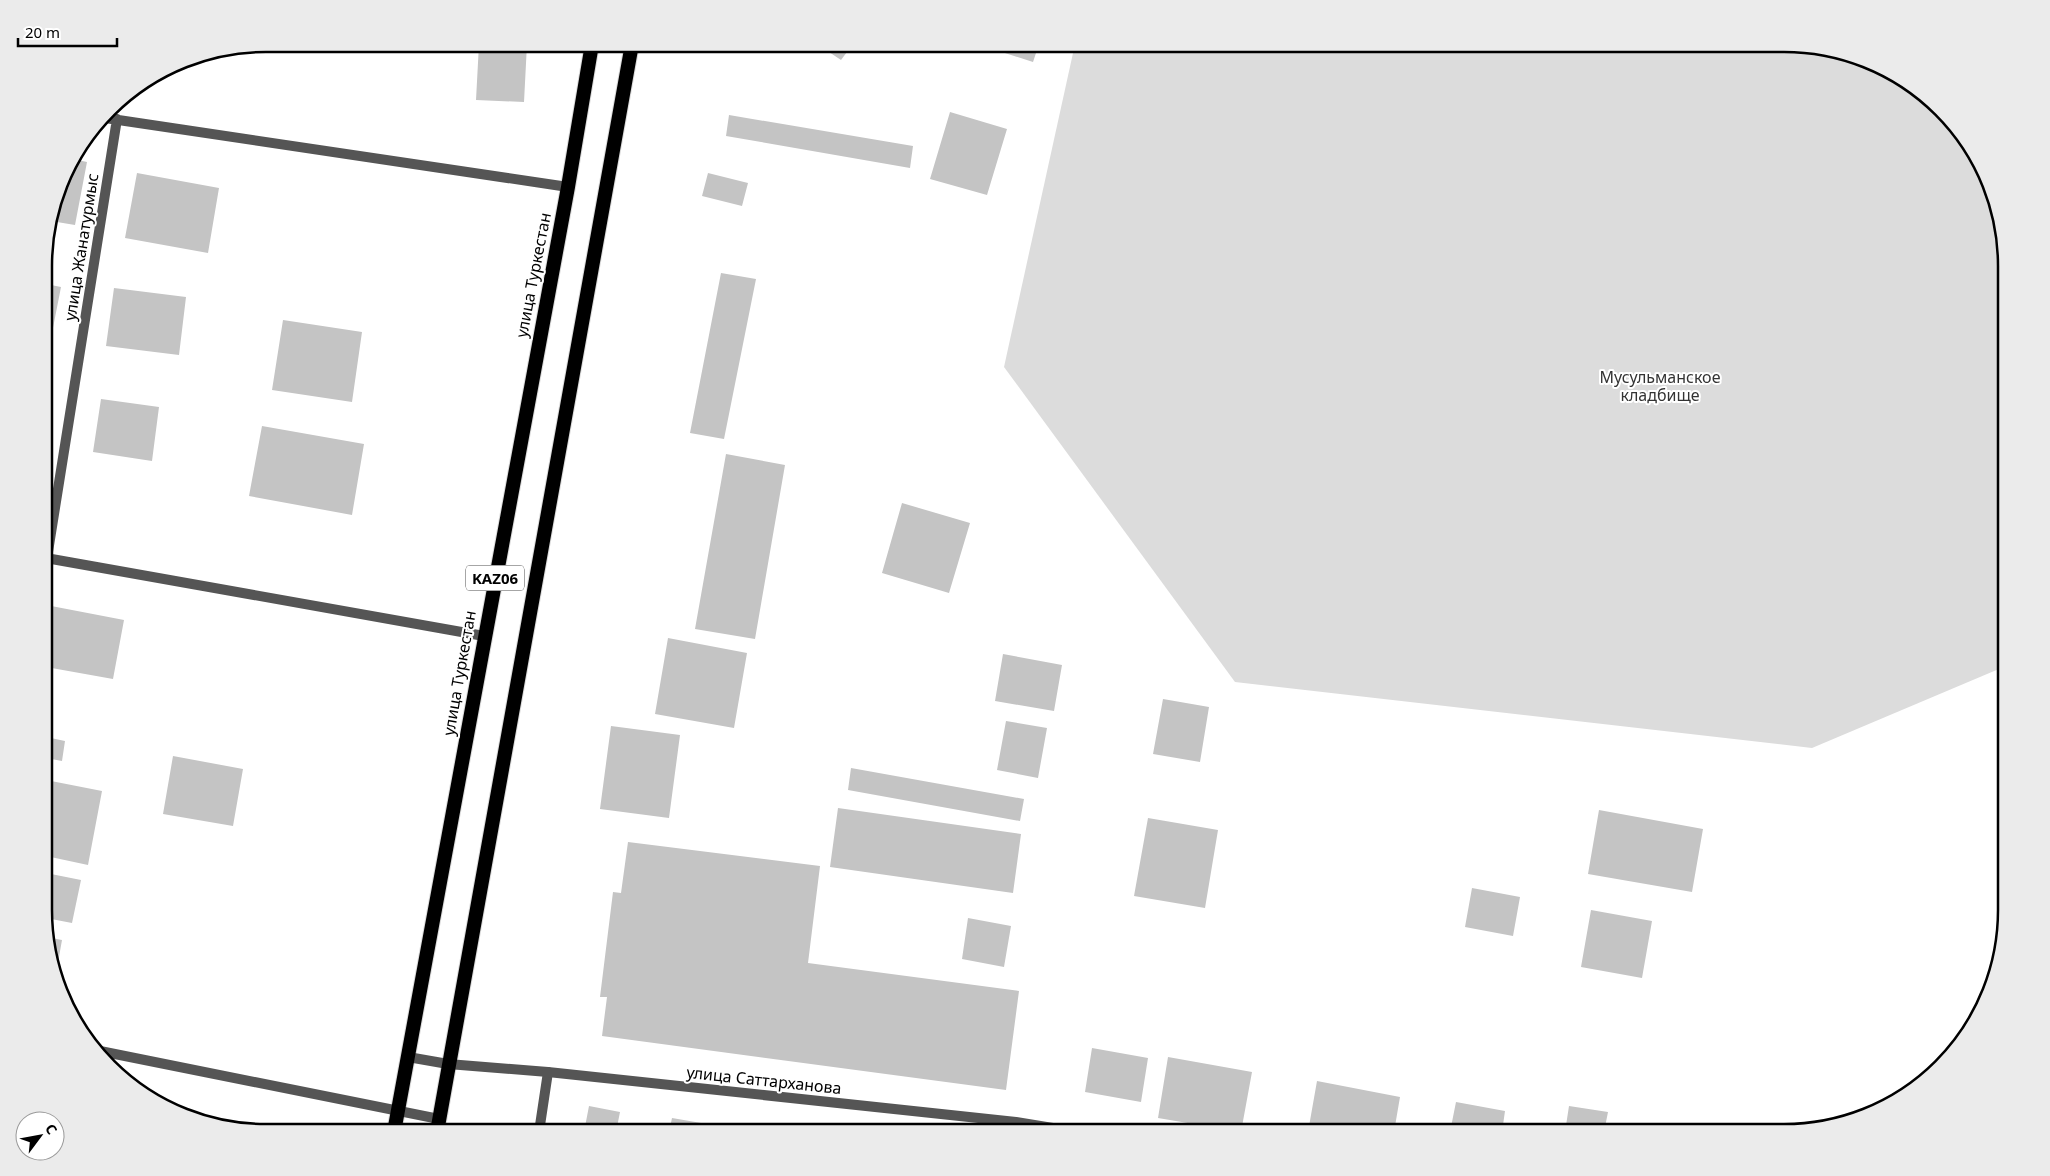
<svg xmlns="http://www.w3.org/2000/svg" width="2050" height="1176" font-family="'Noto Sans',sans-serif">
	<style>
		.green { fill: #dcdcdc }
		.building { fill: #c4c4c4 }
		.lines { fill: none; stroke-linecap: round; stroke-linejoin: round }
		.trunk-casing { stroke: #dbdbdb; stroke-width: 16 }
		.service { stroke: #555; stroke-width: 10 }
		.minor { stroke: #555; stroke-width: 10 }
		.trunk { stroke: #000; stroke-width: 14 }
		.labels { text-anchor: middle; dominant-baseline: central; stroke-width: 4; stroke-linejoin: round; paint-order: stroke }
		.shield { fill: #fff; stroke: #4c4c4c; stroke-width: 1 }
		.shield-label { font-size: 15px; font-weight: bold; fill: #000 }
		.street-label { font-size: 16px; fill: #000; stroke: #fff }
		.park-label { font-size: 16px; fill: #333; stroke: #fff }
		.rim { fill: none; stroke: #000; stroke-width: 2.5 }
	</style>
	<rect width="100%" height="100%" fill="#fff"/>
	<path class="green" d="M1075,44H1784L1841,51L1895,73L1969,143L1995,195L2006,252V666L1812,748L1235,682L1004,367Z"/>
	<path class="building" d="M479,44H527L524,102L476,100Z
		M817,44H853L841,60Z
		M977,44H1039L1033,62Z
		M950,112L1007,129L987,195L930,179Z
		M729,115L913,146L910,168L726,136Z
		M73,159L87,162L75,225L51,221L67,168Z
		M137,173L219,188L208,253L125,238Z
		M708,173L748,183L742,206L702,196Z
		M721,273L756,279L724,439L690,433Z
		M46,284L61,287L51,338L46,337Z
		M114,288L186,297L179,355L106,346Z
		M283,320L362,332L352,402L272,390Z
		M101,399L159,407L152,461L93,452Z
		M262,426L364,444L352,515L249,496Z
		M726,454L785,465L755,639L695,629Z
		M902,503L970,523L949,593L882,573Z
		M46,605L124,620L113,679L46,667Z
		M668,638L747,653L734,728L655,714Z
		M1003,654L1062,665L1054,711L995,701Z
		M1163,699L1209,707L1200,762L1153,754Z
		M1006,721L1047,728L1038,778L997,770Z
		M611,726L680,735L669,818L600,809Z
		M46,737L65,741L62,761L46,758Z
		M173,756L243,769L233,826L163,814Z
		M851,768L1024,799L1020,821L848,790Z
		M46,780L102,791L88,865L46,856Z
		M838,808L1021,834L1013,893L830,867Z
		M1599,810L1703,829L1692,892L1588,874Z
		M1148,818L1218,830L1205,908L1134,896Z
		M628,842L820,866L808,963L1019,991L1006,1090L602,1036L607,997H600L613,892L621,893Z
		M46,873L81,880L72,923L46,918Z
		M1472,888L1520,897L1513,936L1465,927Z
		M1591,910L1652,921L1642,978L1581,967Z
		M968,918L1011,926L1004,967L962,959Z
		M46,937L62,940L57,968L46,938Z
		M1092,1048L1148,1058L1141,1102L1085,1092Z
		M1168,1057L1252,1072L1241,1132L1158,1118Z
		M1317,1081L1400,1097L1394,1132H1308Z
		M1456,1102L1505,1111L1502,1132H1450Z
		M589,1106L620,1112L616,1132H584Z
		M1569,1106L1608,1112L1604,1132H1565Z
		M672,1118L748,1131V1132H669Z
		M1703,1126L1728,1131V1132H1702Z"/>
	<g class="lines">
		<g class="trunk-casing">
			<path id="trunk" d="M394,1132L568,187L592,44
				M437,1132L632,44"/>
		</g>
		<path class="service" d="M539,1132L548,1072"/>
		<path class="minor" d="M105,118L568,187
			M46,558L484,636
			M47,558L117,119
			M100,1051L439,1119
			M408,1057L448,1064L548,1072L1016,1122L1077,1132"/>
		<use href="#trunk" class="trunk"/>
	</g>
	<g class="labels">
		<rect class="shield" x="466" y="565.5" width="58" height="25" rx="4"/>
		<g class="shield-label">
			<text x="495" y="578">KАZ06</text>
		</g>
		<g class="street-label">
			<text transform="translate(81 247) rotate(-81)">улица Жанатурмыс</text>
			<text transform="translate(533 275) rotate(-79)">улица Туркестан</text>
			<text transform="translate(459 673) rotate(-80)">улица Туркестан</text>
			<text transform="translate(764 1080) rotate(6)">улица Саттарханова</text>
		</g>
		<g class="park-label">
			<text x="1660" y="377">Мусульманское<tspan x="1660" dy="18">кладбище</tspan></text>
		</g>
	</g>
	<path d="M0 0H2050V1176H0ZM266 52H1784A214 214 0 0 1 1998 266V910A214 214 0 0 1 1784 1124H266A214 214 0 0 1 52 910V266A214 214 0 0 1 266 52Z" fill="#ebebeb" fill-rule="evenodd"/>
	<path class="rim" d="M266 52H1784A214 214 0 0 1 1998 266V910A214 214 0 0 1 1784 1124H266A214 214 0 0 1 52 910V266A214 214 0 0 1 266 52Z"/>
	<g transform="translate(40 1136) rotate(58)"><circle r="24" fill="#ffffff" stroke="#999999"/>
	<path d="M0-4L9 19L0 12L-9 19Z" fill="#000000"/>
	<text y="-8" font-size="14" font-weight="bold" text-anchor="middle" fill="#000000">С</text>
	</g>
	<path d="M18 38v8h99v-8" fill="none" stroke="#000000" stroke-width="2.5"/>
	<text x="25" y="38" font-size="15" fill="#000000" stroke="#ffffff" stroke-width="4" paint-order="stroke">20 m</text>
</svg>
